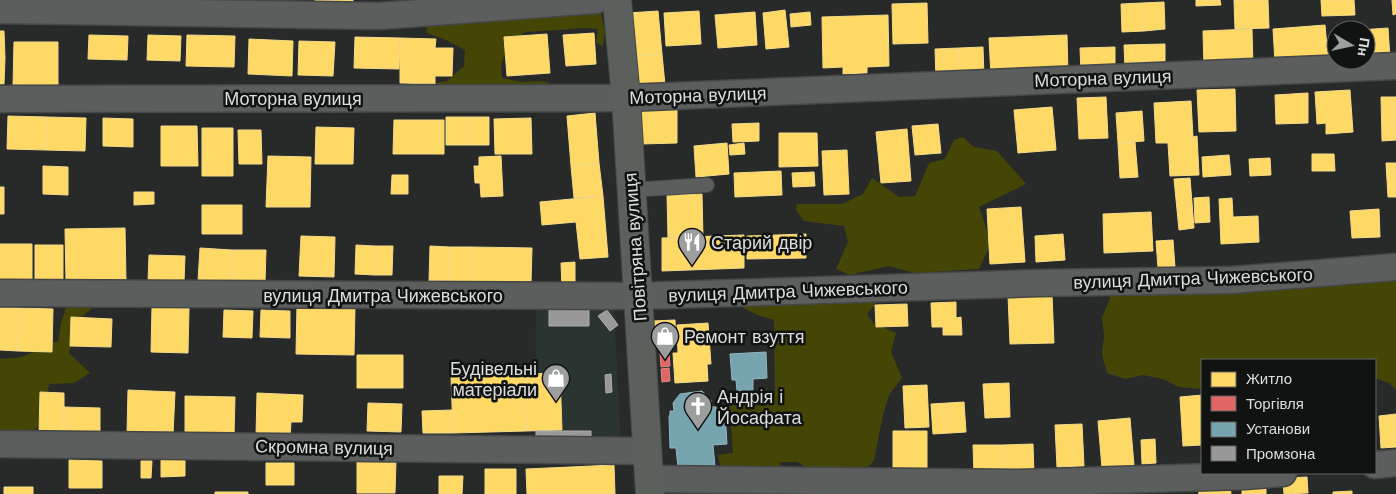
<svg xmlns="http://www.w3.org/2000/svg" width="1396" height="494" font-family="'Work Sans',sans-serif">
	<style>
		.built { fill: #2a3431 }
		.green { fill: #454506 }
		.homes { fill: #ffd966; stroke: #f4da8a }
		.shops { fill: #e06666; stroke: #de8a8a }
		.public { fill: #76a5af; stroke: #94b6bd }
		.industry { fill: #999; stroke: #adaead }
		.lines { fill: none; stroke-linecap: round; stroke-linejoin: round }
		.lane-casing { stroke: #454746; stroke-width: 16 }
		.street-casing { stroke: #454746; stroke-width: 29 }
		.secondary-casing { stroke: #454746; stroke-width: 30 }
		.lane { stroke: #5c5d5d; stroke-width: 14 }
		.street { stroke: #5c5d5d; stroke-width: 26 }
		.secondary { stroke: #5c605d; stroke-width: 28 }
		.labels { text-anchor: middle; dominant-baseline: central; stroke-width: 5; stroke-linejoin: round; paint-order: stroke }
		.street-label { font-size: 18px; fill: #dbdedd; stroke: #111313 }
		.poi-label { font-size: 18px; fill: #dbdedd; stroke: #111313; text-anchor: start }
	</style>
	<rect width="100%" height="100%" fill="#282a29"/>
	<path class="built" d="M614,307L621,447L535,449L536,308Z"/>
	<path class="green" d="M589,7L601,14L605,32L603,47L596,42L598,29L583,28L560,30L525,32L508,46L501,65L502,78L522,82L544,81L562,90L404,91L408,83L422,85L447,81L464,66L465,50L446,40L427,33L425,20L498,18L526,19L557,16Z
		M963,137L974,147L997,151L1026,184L979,207L991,243L979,269L914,273L889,266L850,275L836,269L848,242L844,226L804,221L796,210L797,204H842L863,194L872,178L899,197L915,196L929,163L945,159L954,140Z
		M1396,265V390L1389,383L1375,378V360H1202V389L1179,387L1163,379L1143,375L1125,379L1107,373L1102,354L1104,336L1102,317L1110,298L1107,283Z
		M888,289L867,314L873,323L896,333L891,352L902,378L889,395L883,415L874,460L860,478C841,476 812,475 798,462H780L781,468L721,472L718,455L733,453L729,395L775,393L774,320L757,315L742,307L777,293Z
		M68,301L95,304L90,310L73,324L74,338L69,353L90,373L74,383L49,384L46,402V421L26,436L0,439V359C22,358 29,357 45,342H58L61,323Z"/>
	<path class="homes" d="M315,0H353V5L315,6Z
		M1196,0H1220L1221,5L1196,6Z
		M1234,0H1268L1269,28L1235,29Z
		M1321,0H1354L1355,15L1322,16Z
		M1392,0H1396V14L1393,15Z
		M1164,2L1165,29L1144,31L1142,3Z
		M927,3L928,43L893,44L892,4Z
		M1142,3L1144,31L1122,32L1121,4Z
		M785,10L789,47L766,49L763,13Z
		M658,11L662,54L632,57L628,13Z
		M699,11L701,44L666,46L664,13Z
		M755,12L757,45L718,48L715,15Z
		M810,12L811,25L791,27L790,14Z
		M888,15L889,66L867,67V73L843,74V67L823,68L822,17Z
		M1325,25L1328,58L1275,62L1273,29Z
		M1388,28L1390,59L1366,60V30H1360Z
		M1252,29L1253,67L1204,69L1203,31Z
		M0,31H4L5,58H0Z
		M594,33L596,64L566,66L563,35Z
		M547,34L550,73L507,76L504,37Z
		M89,35L128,36L127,60L88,59Z
		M148,35L181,36L180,61L147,60Z
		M187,35L235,36L234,67L186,66Z
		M1067,35L1068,73L991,77L989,38Z
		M355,37L400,38L399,69L354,68Z
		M400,38L436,39L435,48H453L452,76H435V84L400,83Z
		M249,39L293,41L292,76L248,74Z
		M299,41L335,42L333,76L298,75Z
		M14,42H58V87L13,86Z
		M1165,44V68L1125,69L1124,45Z
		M983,47L984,76L960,77L959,48Z
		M1115,47V72L1081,73L1080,48Z
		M959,48L960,77L936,78L935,49Z
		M662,54L665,85L635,88L632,57Z
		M0,58H5L4,84H0Z
		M1235,89L1236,131L1199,132L1197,90Z
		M1350,90L1353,132L1326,134V123L1317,124L1315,92Z
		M1308,93V123L1276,124L1275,95Z
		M1106,97L1108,138L1079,139L1077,98Z
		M1381,97H1396V140L1382,141Z
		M1191,101L1193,137L1197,136L1199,175L1170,176L1168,143H1156L1154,103Z
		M640,104H677V143L641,144Z
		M1052,107L1056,150L1018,153L1014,110Z
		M1142,111L1144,141L1118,143L1116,113Z
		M595,113L599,163L571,166L567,116Z
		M8,116L47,117L46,150L7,149Z
		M47,117L86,118L85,151L46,150Z
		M446,117H467L468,145H446Z
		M467,117H489V145H468Z
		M103,118L133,119V147L103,146Z
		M531,118L532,154H495L494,119Z
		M394,120H444V154H393Z
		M759,123V141L733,142L732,124Z
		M938,124L941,153L915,155L912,126Z
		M161,126H197L198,166H161Z
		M316,127L354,128L353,164H315Z
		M202,128H233V176H202Z
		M907,129L911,181L881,183L876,132Z
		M238,130H261L262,164H239Z
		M779,133H817L818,166L779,167Z
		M1135,142L1138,177L1120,178L1118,143Z
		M727,143L729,174L696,177L694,146Z
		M744,143L745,154L730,155L729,145Z
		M847,150L849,194L824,195L822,151Z
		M1312,154H1334L1335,171H1312Z
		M1229,155L1231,175L1203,177L1202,157Z
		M268,156L311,157L310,207H266Z
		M501,156L503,196L481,197L480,183H475L474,166H479V157Z
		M1270,158L1271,175L1250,176L1249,159Z
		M599,163L603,196L574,198L571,166Z
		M1386,163H1396V197H1388Z
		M43,166L68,167V195L43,194Z
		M781,171L782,195L735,197L734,173Z
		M814,172L815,186L793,187L792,173Z
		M392,175H408V194H391Z
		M1190,178L1194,228L1179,230L1174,179Z
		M0,187H4V214H0Z
		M134,192H154V204L134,205Z
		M702,194L703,237L668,238L667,195Z
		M603,196L608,257L580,259L576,222L542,225L540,202Z
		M1209,197L1210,222L1195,223L1194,198Z
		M1232,198L1233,217L1258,216L1259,242L1221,244L1219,199Z
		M202,205H242V234H202Z
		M1021,207L1025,262L990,264L987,209Z
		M1379,209L1380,237L1352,238L1350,211Z
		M1151,212L1153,251L1104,253L1103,214Z
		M125,228L126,281L66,282L65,229Z
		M806,234V258L747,259V236Z
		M1063,234L1065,260L1036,262L1035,236Z
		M744,235V268L662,271V238Z
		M301,236L335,237L334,277L299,276Z
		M1173,240L1175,267L1158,268L1156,241Z
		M0,244H32V282H0Z
		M35,245H63V282H35Z
		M356,245L375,246L374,275L355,274Z
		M375,246H393L392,275H374Z
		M430,246L450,247V281H429Z
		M450,247H471L470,282L450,281Z
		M471,247L532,248L531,283L470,282Z
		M200,248L232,250V282L198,281Z
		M232,250H266L265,283L232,282Z
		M149,255L185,256L184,282L148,281Z
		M575,262V288H562L561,263Z
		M1052,294L1054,343L1010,344L1008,295Z
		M956,302V318L961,317L962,335H943V327H932L931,303Z
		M907,304L908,326L876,327L875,305Z
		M297,305L355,307L354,355L296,354Z
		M152,307L189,308L188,353L151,352Z
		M0,308H19L18,351L0,350Z
		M19,308L53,309L52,352L18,351Z
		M224,310L253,311L252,338L223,337Z
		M261,310L290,311V338L260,337Z
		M71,317L112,319L111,347L70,346Z
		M675,320L676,345L654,346L653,321Z
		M708,323L711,364H707L708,381L675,383L673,353H678L677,325Z
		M357,355H403V388H357Z
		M560,373L562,430L526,431L525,374Z
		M525,374L526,431L453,433L451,376Z
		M1009,383L1010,417L985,418L983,384Z
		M927,385L929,427L905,428L903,386Z
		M128,390L175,392L173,435L127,433Z
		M40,392L64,393V434H39Z
		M257,393L303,395L302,422H291L290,437L256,436Z
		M1202,395V445L1183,446L1180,397Z
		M185,396L235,397L234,436L185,435Z
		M964,402L966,432L950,433L948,403Z
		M368,403L402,404L401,432L367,431Z
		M948,403L950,433L933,434L931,404Z
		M64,407L100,408V434H64Z
		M452,410L453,433H423L422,411Z
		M1396,414V447L1381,448L1379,416Z
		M1130,418L1134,465L1102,468L1098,421Z
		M1082,424L1084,466L1057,467L1055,425Z
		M893,431H927V471H893Z
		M1155,439L1156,463L1142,464L1141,440Z
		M1033,444L1034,473H1004L1003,445Z
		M973,445H1003L1004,473L974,474Z
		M185,459V476L161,477V460Z
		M69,460L102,461V488H69Z
		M141,461H152L151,478H141Z
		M357,462H396L395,493H357Z
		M266,463H294V485H266Z
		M614,465L615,494H527L526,469Z
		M485,469H516V494H485Z
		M439,476H463L462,494H439Z
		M1307,477L1308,493L1284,494L1283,478Z
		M1266,481V494H1242V482Z
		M1230,485L1231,494H1199L1198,487Z
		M4,487H33V494H4Z
		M1352,491V494H1333V492Z
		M215,492H248V494H215Z"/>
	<path class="shops" d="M669,353L670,366L661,367L660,354Z
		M669,368L670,381L662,382L661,369Z"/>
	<path class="public" d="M766,352L767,378L753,379V390L737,391L736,380H732L730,354Z
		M702,391L711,400V407H716V411H725L727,444L713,445L715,466L678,468L676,448H670L669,416L670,415V411H674L673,403L680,394Z"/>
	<path class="industry" d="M549,309H589V326H549Z
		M607,310L618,325L610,331L598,316Z
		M611,374L612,392L606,393L605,375Z
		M536,431H591V447H536Z"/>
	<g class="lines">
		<g class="lane-casing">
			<path id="lane" d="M631,190L707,185"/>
		</g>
		<g class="street-casing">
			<path id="street" d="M0,10L379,16L596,0
				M0,99L626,98L1396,66
				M0,293L638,296L1039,283L1232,280L1396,267
				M0,444L647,451
				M1375,465L1396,463
				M649,479L1019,483L1244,476L1283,473"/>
		</g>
		<g class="secondary-casing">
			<path id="secondary" d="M617,0L626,98L650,494"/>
		</g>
		<use href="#lane" class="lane"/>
		<use href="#street" class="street"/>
		<use href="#secondary" class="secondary"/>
	</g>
	<defs>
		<g id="restaurant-pin" transform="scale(1.4375)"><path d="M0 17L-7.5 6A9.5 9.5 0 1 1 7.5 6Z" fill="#9c9f9e" stroke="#111313"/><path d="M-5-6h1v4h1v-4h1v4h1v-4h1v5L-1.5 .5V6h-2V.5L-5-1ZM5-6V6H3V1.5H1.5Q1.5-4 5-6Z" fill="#fff"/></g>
		<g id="shop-pin" transform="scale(1.4375)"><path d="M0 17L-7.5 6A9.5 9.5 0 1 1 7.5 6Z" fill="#9c9f9e" stroke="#111313"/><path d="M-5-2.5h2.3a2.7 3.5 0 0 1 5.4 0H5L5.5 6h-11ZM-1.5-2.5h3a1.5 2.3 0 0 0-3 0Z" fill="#fff"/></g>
		<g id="church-pin" transform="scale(1.4375)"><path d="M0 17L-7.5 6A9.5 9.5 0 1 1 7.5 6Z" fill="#9c9f9e" stroke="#111313"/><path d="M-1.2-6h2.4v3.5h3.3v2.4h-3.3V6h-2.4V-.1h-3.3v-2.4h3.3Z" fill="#fff"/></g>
	</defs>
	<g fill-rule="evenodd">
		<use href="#restaurant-pin" x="692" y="242"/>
		<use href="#shop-pin" x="665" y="336"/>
		<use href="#shop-pin" x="556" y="378"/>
		<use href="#church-pin" x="698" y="406"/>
	</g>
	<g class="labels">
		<g class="street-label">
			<text transform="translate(1103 78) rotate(-2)">Моторна вулиця</text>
			<text transform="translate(698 95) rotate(-2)">Моторна вулиця</text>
			<text x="293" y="98">Моторна вулиця</text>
			<text transform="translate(635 247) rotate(-94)">Повітряна вулиця</text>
			<text transform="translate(1193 278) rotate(-2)">вулиця Дмитра Чижевського</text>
			<text transform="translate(788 291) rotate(-2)">вулиця Дмитра Чижевського</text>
			<text x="383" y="295">вулиця Дмитра Чижевського</text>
			<text transform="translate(324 447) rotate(1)">Скромна вулиця</text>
		</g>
		<g class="poi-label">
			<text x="711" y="242">Старий двір</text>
			<text x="684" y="336">Ремонт взуття</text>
			<text x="537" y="368" text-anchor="end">Будівельні<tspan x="537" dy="21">матеріали</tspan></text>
			<text x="717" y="396">Андрія і<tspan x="717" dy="21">Йосафата</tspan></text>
		</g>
	</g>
	<rect x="1201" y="359" width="175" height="115" fill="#111313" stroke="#626464"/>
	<rect x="1211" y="372" width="25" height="15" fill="#ffd966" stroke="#626464"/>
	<text x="1246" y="384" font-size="15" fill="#dbdedd">Житло</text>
	<rect x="1211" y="396" width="25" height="15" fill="#e06666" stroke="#626464"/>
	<text x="1246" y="409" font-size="15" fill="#dbdedd">Торгівля</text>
	<rect x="1211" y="422" width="25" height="15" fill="#76a5af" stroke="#626464"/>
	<text x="1246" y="434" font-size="15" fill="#dbdedd">Установи</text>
	<rect x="1211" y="446" width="25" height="15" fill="#999999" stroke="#626464"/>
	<text x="1246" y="459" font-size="15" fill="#dbdedd">Промзона</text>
	<g transform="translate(1351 45) rotate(99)"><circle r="24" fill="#111313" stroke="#626464"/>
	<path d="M0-4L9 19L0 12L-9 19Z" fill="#9c9f9e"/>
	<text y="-8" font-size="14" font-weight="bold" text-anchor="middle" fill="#dbdedd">Пн</text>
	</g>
</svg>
